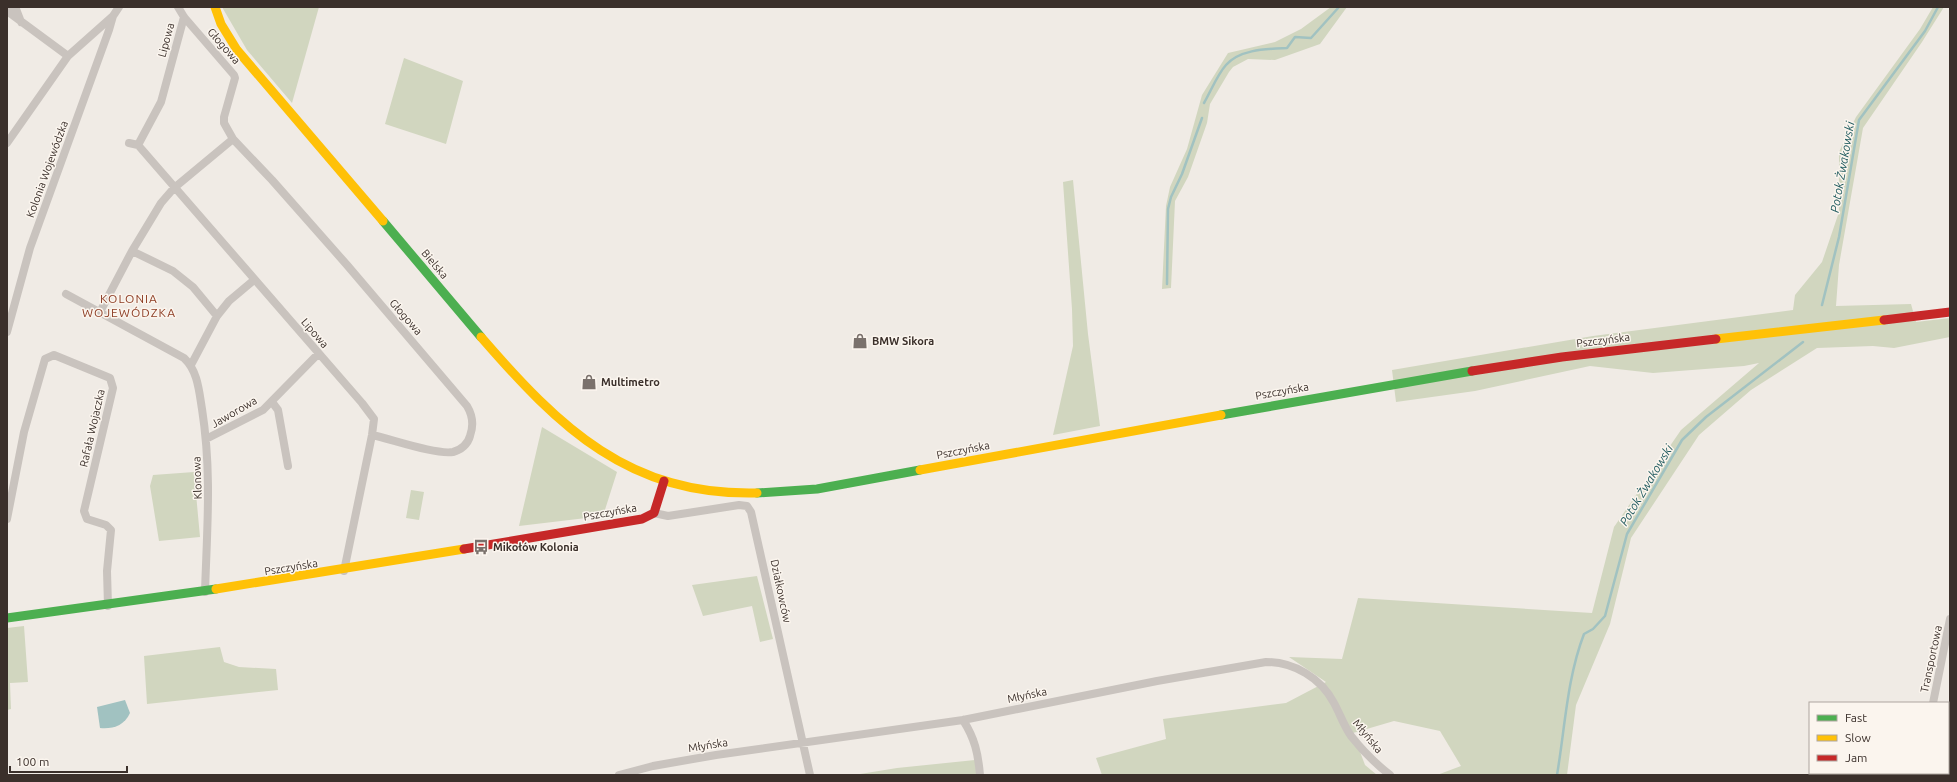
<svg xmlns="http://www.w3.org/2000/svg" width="1957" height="782" font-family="Ubuntu,sans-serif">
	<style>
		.green { fill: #d1d6bf }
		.water { fill: #a1c2c1 }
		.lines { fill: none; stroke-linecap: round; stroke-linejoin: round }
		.stream { stroke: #a1c2c1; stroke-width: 2.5 }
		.street { stroke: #c9c3be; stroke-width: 8 }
		.fast { stroke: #4caf50; stroke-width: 9 }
		.slow { stroke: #ffc107; stroke-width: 9 }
		.jam { stroke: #c62828; stroke-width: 9 }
		.labels { text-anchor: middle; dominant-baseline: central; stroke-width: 3; stroke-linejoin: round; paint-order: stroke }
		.street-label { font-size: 11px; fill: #3b302b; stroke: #fbf5ee }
		.poi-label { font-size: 11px; font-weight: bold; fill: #3b302b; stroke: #fbf5ee; text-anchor: start }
		.water-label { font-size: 12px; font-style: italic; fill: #1f5a5e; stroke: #fbf5ee }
		.neighbourhood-label { font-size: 12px; letter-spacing: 1px; fill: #8c3b22; stroke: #fbf5ee }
	</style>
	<rect width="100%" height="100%" fill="#f0ebe5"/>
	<path class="green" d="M222,7H319L292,103L247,50Z
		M1331,7H1347L1320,44L1275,60L1248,59L1233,67L1229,72L1210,104L1207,123L1188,177L1175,201L1171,288L1162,289L1166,206L1170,187L1187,149L1202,95L1228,53L1275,42L1301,29Z
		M1933,7H1944L1922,42L1863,128L1839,265L1836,306L1911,304L1916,322L1950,318V337L1894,348L1873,346L1817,348L1751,390L1699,435L1631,538L1610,624L1576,705L1567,775H1437L1461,766L1440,731L1394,721L1353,733L1365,765L1377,775H1102L1096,758L1166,739L1163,719L1286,703L1326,682L1289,657L1342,659L1358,598L1592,613L1614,527L1681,430L1759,363L1744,366L1653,373L1590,366L1475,391L1396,402L1392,370L1593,336L1793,310L1795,295L1822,262L1839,212V152L1856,117L1920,29Z
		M404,58L463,81L446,144L385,124Z
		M1073,180L1088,334L1100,426L1053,435L1073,346L1072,309L1063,182Z
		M542,427L617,472L603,516L519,526Z
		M194,472L200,537L159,541L150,486L153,475Z
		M411,490L424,492L419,520L406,518Z
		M757,576L773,639L760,642L752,606L703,616L692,585Z
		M24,626L28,682L10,683L11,709L7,710V628Z
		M220,647L224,662L239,667L276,669L278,690L147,704L144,656Z
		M975,760L978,775H854L897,768Z"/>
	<path class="water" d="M125,700L130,713C124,726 113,729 100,728L97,707Z"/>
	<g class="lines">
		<path class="stream" d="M1204,103C1211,91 1217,75 1226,65C1240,49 1267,49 1287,48L1295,37L1311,38L1339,7
			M1167,284L1168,209L1171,197L1182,174L1202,118
			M1822,305L1839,237L1859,120L1925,31L1938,7
			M1557,775C1565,728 1567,678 1584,634L1593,629L1605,616L1627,534L1682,440L1706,417L1803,342"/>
		<path class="street" d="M13,7L16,9L21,22
			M178,7L184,17L234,75L235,78L224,117V123L233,139
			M7,11L68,56
			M7,143L68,56L113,16L119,7
			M129,143L138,145L362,403L374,419L372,435L344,571
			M138,145L161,102L184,17
			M132,251L173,271L193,287L217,316
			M66,294L184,358C198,371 199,391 202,409C212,473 207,528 205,592
			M100,312L132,251L161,203L174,188L233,139L272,180L347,265L467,406C473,416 474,425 470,436C468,444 461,450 453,452C436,455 391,439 372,435
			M7,332L30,248L109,30L113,16
			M191,365L217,316L229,301L254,280
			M272,402L278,410L288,466
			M206,439L263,410L318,354
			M654,513L668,516L739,505L747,506L751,512L810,775
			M7,519L24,432L45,359L54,355L110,378L113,388L84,511L87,519L106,525L111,530L107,571L108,606
			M1933,703L1950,619
			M963,720C975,739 978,753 980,775
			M619,775L653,766L716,755L963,720L1157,681L1266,662C1294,662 1321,678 1334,703C1340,714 1344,726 1351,736C1362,750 1376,764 1390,775"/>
		<path class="fast" d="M383,221L481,337
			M1221,415L1472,371
			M757,493L817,489L920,470
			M7,618L216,589"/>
		<path class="slow" d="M215,7L221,24L237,50L383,221
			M481,337C560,428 629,496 757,493
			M1716,339L1884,320
			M920,470L1221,415
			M216,589L464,549"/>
		<path class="jam" d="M1884,320L1950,312
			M1472,371L1562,357L1716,339
			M464,549L642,519L654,513L664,481"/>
	</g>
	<defs>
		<g id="shop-bare" transform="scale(1.2)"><path d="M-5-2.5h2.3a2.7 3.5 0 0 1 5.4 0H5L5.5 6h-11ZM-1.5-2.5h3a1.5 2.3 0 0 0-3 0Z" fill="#7a716c" stroke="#fbf5ee" stroke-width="2.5" paint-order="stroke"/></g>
		<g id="bus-bare" transform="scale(1.2)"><path d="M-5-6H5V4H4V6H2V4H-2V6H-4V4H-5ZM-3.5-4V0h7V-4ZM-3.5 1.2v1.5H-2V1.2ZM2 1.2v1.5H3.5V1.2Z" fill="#7a716c" stroke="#fbf5ee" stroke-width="2.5" paint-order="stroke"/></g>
	</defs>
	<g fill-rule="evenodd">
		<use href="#shop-bare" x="860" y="341"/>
		<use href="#shop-bare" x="589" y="382"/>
		<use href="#bus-bare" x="481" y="547"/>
	</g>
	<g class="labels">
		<g class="street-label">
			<text transform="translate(166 40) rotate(-75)">Lipowa</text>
			<text transform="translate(224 46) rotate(49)">Głogowa</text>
			<text transform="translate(47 169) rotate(-70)">Kolonia Wojewódzka</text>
			<text transform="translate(435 264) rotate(50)">Bielska</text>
			<text transform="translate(406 317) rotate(49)">Głogowa</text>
			<text transform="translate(315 333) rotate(49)">Lipowa</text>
			<text transform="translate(1603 340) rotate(-7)">Pszczyńska</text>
			<text transform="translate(1282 391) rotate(-10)">Pszczyńska</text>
			<text transform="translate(234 412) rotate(-30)">Jaworowa</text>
			<text transform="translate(92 428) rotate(-77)">Rafała Wojaczka</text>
			<text transform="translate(963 450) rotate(-11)">Pszczyńska</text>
			<text transform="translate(197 478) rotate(-92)">Klonowa</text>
			<text transform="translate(610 512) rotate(-10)">Pszczyńska</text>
			<text transform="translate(291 567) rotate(-9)">Pszczyńska</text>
			<text transform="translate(781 591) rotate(78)">Działkowców</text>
			<text transform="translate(1931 659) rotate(-78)">Transportowa</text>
			<text transform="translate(1027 695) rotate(-12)">Młyńska</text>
			<text transform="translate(1368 736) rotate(51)">Młyńska</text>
			<text transform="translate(708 745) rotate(-9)">Młyńska</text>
		</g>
		<g class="poi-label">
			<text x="872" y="341">BMW Sikora</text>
			<text x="601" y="382">Multimetro</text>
			<text x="493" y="547">Mikołów Kolonia</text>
		</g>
		<g class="water-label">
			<text transform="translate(1842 167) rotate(-80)">Potok Żwakowski</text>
			<text transform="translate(1646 485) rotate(-59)">Potok Żwakowski</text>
		</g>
		<g class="neighbourhood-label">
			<text x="129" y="298">KOLONIA<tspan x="129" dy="14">WOJEWÓDZKA</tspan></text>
		</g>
	</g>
	<rect width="1957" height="782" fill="none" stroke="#3b302b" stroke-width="16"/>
	<rect x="1809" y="702" width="140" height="72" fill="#fbf5ee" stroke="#aea6a0"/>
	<rect x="1817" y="715" width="20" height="6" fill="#4caf50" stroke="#aea6a0"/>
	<text x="1845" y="722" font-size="12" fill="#3b302b">Fast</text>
	<rect x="1817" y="735" width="20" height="6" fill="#ffc107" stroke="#aea6a0"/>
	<text x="1845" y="742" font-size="12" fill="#3b302b">Slow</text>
	<rect x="1817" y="755" width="20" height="6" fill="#c62828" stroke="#aea6a0"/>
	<text x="1845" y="762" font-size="12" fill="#3b302b">Jam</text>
	<path d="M10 766v6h117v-6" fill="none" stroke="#3b302b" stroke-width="2"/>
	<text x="16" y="766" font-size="12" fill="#3b302b" stroke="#fbf5ee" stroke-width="3" paint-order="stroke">100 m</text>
</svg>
